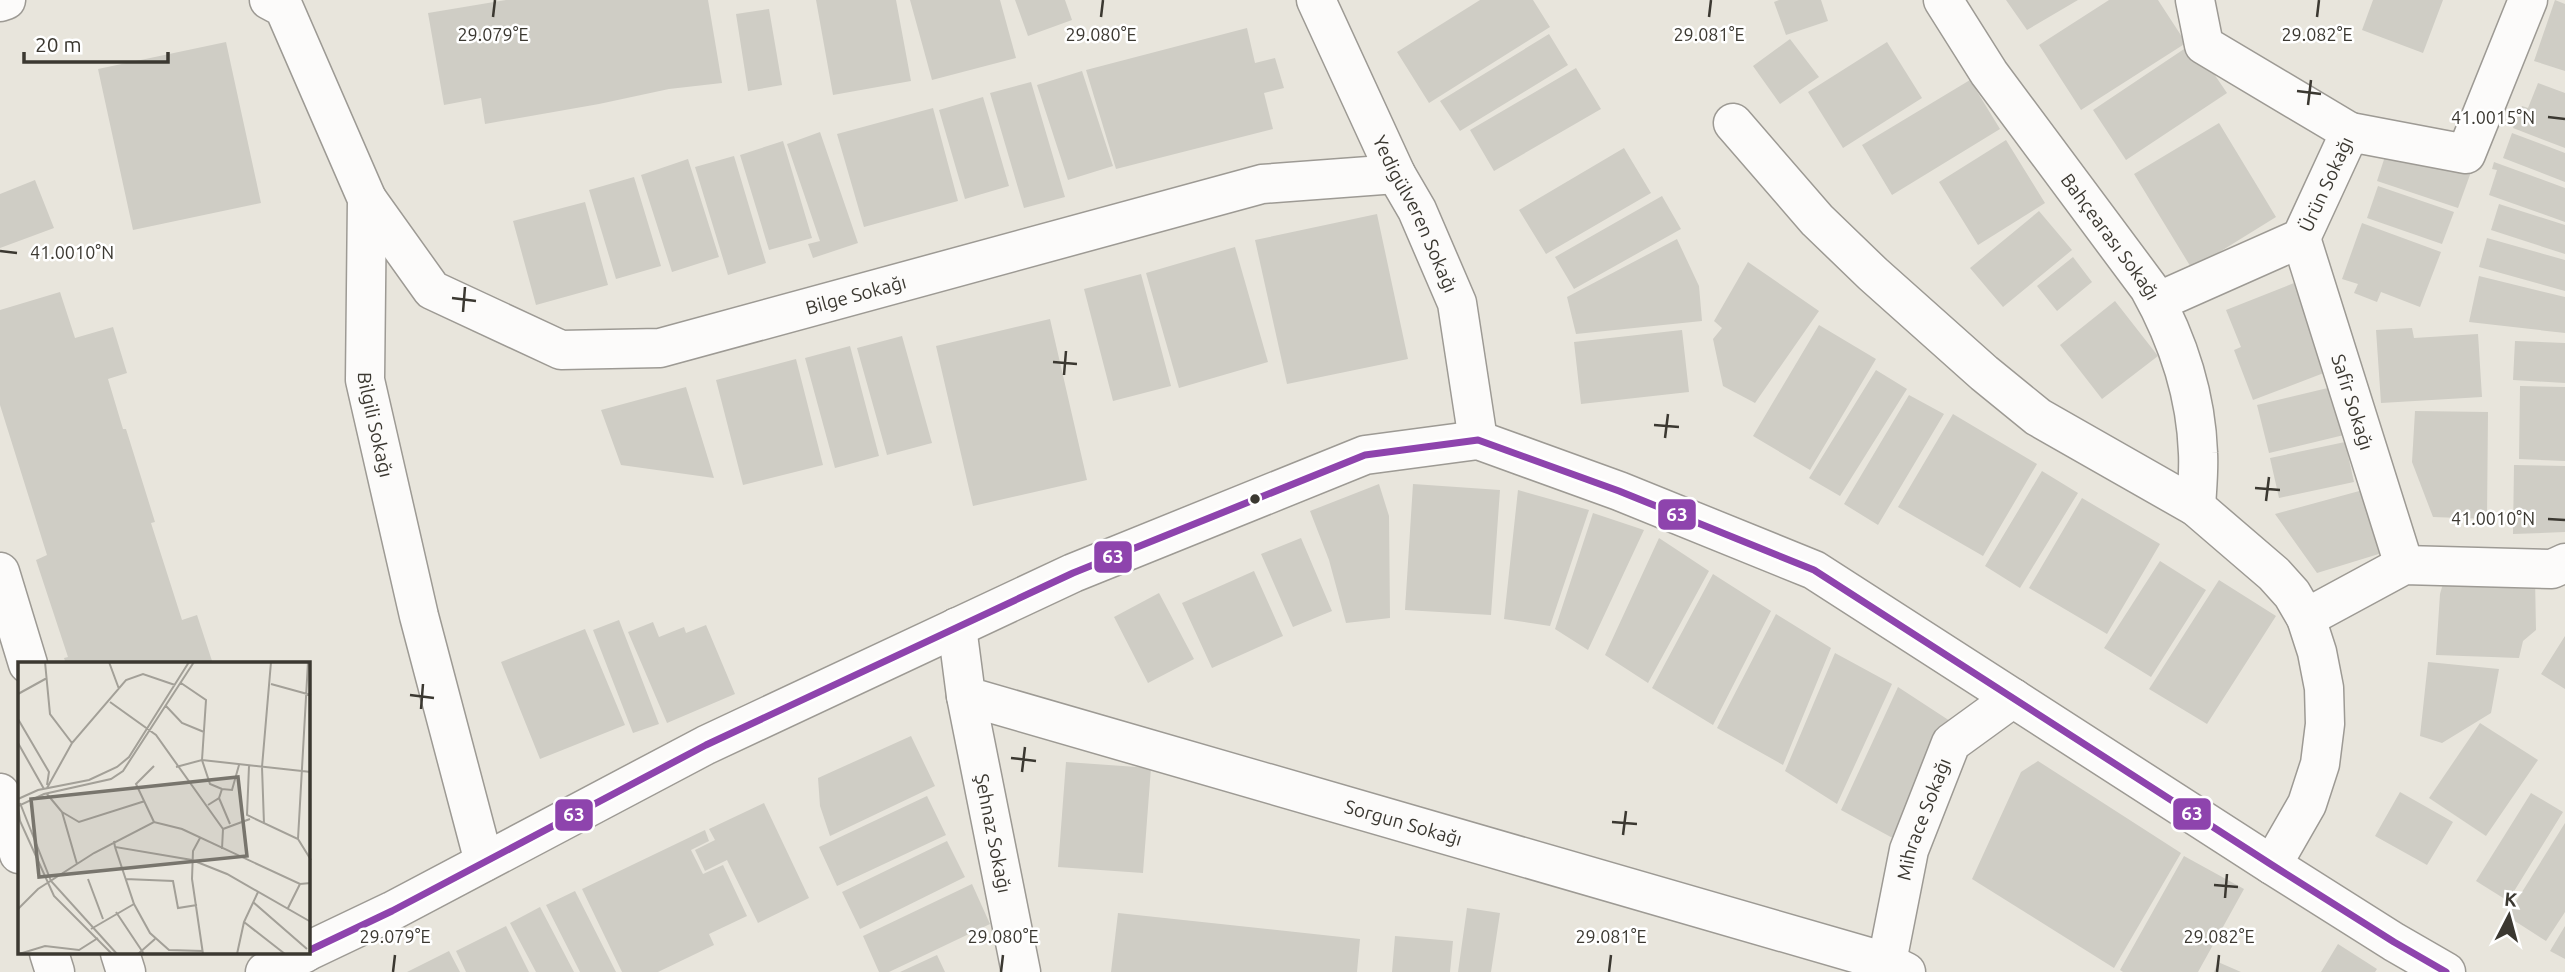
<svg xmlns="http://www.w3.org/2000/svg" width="2565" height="972" font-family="Ubuntu,sans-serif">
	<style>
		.building { fill: #cfcdc5 }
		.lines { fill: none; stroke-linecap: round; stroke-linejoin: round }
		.minor-casing { stroke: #9d9a94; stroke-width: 41 }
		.minor { stroke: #fcfbfa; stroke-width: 38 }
		.bus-1-casing { stroke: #fff; stroke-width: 12 }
		.bus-1 { stroke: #8e44ad; stroke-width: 7 }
		.ticks { fill: none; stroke: #3b3831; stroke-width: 2.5 }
		.bus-dot { fill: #3b3831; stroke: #fff; stroke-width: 2.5 }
		.labels { text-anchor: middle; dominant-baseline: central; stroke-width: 5; stroke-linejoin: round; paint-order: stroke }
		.street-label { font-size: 19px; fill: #3b3831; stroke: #fff }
		.inset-road { fill: none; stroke: #a3a098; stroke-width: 2 }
		.view { fill: #78756d; fill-opacity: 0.15; stroke: #78756d; stroke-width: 3.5 }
		.inset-edge { fill: none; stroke: #3b3831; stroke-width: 3.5 }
		.ticks-label { font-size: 18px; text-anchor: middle; fill: #3b3831; stroke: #fff; stroke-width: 5; stroke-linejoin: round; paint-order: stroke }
		.line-badge { stroke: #fff; stroke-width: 2.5 }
		.badge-label { font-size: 19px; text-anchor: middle; font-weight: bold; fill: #fff }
	</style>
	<rect width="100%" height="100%" fill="#e8e5dc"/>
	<path class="building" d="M506,0H708L722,83L669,89L599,104L485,124L481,98L444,105L428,13Z
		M816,0H896L911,81L833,95Z
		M910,0H1000L1016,58L932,80Z
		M1015,0H1065L1072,20L1028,36Z
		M1480,0H1533L1550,27L1429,103L1397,52Z
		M1779,0H1821L1828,21L1786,35L1774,2Z
		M2006,0H2078L2027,30Z
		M2109,0H2158L2186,43L2081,110L2039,45Z
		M2373,0H2443L2423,53L2362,30Z
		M2555,0L2565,4V71L2534,61Z
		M769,9L782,85L748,91L736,14Z
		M1247,28L1255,63L1275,58L1284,88L1264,93L1273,129L1116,169L1086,70Z
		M1549,34L1568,65L1460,131L1440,101Z
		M1790,39L1819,77L1780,104L1753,66Z
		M226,42L261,203L133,230L98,69Z
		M1887,42L1922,98L1843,148L1808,92Z
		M2193,43L2227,93L2126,160L2093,110Z
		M1576,68L1601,109L1494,171L1470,130Z
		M1082,71L1113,166L1068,180L1037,85Z
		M1970,80L2000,129L1892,195L1862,145Z
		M1031,82L1065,197L1024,208L990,93Z
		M2538,83L2565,93V148L2513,128L2522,106L2528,108Z
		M983,97L1009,186L965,199L939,110Z
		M933,108L958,201L864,227L837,134Z
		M2219,123L2276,217L2192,269L2134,174Z
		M820,132L858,243L813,258L808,244L820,241L787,144Z
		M2512,133L2565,153V182L2503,158Z
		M2006,140L2045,203L1978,245L1939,182Z
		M783,141L812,238L769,250L740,155Z
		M2389,144L2471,172L2458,208L2377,181Z
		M1624,148L1651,193L1546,254L1519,210Z
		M734,156L766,263L728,275L695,167Z
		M688,159L719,257L672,272L641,175Z
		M2494,162L2565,188V222L2489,195L2497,170L2492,169Z
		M634,177L661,266L616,279L589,190Z
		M35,180L54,228L0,248V194Z
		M2378,186L2454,212L2442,244L2367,218Z
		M1662,196L1681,229L1574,289L1555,257Z
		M585,202L608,285L536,305L513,221Z
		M2499,204L2565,225V254L2491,230Z
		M2039,211L2072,250L2003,307L1970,268Z
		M1377,214L1408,359L1287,384L1255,240Z
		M2362,223L2441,252L2420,307L2381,292L2377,302L2354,293L2358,284L2342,279Z
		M2487,238L2565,260V291L2479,267Z
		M1677,239L1699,286L1702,321L1576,334L1567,297Z
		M1235,247L1268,362L1179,388L1146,273Z
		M2073,257L2092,282L2057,311L2037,286Z
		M1748,262L1819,311L1755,403L1723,386L1713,339L1722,328L1714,321Z
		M1141,274L1171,386L1113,401L1084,289Z
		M2479,276L2565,297V333L2469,322Z
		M2294,283L2329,371L2253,400L2234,350L2241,347L2226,310Z
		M60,292L75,338L113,327L127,373L108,379L123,429H126L155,522L151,523L182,620L197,615L213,664H66L64,658L68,657L36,560L47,555L0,405V310Z
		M2115,301L2158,356L2102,399L2060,345Z
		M1050,319L1087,480L973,506L936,346Z
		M1819,325L1876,359L1810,470L1753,436Z
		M2412,328L2414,338L2478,334L2482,397L2381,403L2376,330Z
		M1682,330L1689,392L1581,404L1574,342Z
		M902,336L932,443L887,455L857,348Z
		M2515,341L2565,343V383L2513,380Z
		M850,346L879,456L835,468L805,358Z
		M796,359L823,465L743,485L716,380Z
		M1876,370L1907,389L1840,496L1809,478Z
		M2520,386L2565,387V461L2519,459Z
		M686,387L714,478L621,465L601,410Z
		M2332,387L2344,435L2269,453L2257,405Z
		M1909,395L1944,414L1878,525L1844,504Z
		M2415,411L2488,412L2487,519L2433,517L2412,462Z
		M1953,414L2037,464L1983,556L1898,507Z
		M2345,442L2354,482L2279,498L2270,458Z
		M2514,465L2565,466V532L2513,534Z
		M2042,471L2078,493L2020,588L1985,566Z
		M1379,484L1389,516L1390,618L1346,623L1329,560L1310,511Z
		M1413,484L1500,490L1491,615L1405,610Z
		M1518,490L1589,510L1550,626L1504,619Z
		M2363,490L2382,553L2317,573L2275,514Z
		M2082,498L2160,544L2107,634L2029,588Z
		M1593,513L1644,530L1588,650L1555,629Z
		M1301,538L1332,611L1293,627L1261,554Z
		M1659,538L1709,571L1648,683L1605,655Z
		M2160,561L2206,590L2151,677L2104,648Z
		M1254,571L1283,636L1212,668L1182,603Z
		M2446,573L2535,578L2536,630L2523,641L2519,658L2436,655L2440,594Z
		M1713,574L1771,611L1713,725L1652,688Z
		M2219,580L2276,616L2207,724L2149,689Z
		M1159,593L1194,659L1148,683L1114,617Z
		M1776,614L1831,648L1783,765L1717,728Z
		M619,620L659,724L633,733L593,630Z
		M653,622L659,637L684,627L686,633L706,625L735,694L667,723L628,632Z
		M585,629L625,725L540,759L501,662Z
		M2565,636V689L2541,674Z
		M1835,653L1892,684L1837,804L1785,771Z
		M2428,662L2499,669L2491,713L2442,743L2420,736Z
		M1898,687L1950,721L1900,842L1841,810Z
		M2480,723L2538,760L2486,836L2429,798Z
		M911,736L935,786L830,836L820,806L818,778Z
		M2038,761L2181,853L2114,968L1972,879L2021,772Z
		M1066,762L1151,768L1143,873L1058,867Z
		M2400,792L2453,822L2427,865L2375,836Z
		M2531,793L2563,812L2508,901L2476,881Z
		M927,796L946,835L837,886L819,847Z
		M764,803L809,898L758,923L727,860L705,871L695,850L715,840L709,829Z
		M2565,823V912L2546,941L2507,916Z
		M705,830L709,841L691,850L703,874L723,865L747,916L709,934L714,945L658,972H622L582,889Z
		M947,841L965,877L860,929L842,892Z
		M2184,856L2244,889L2198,972H2123L2120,970Z
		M972,884L990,924L889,972H879L863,936Z
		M575,891L616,972H580L546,905Z
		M540,907L574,972H536L510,923Z
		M1467,908L1500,913L1491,972H1458Z
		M1118,913L1360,939L1357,972H1111Z
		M506,926L529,972H466L456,951Z
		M2565,926V959L2550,951Z
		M1395,936L1453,941L1450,972H1392Z
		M2338,944L2377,969L2375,972H2321Z
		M449,951L460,972H407Z
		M937,955L945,972H900Z
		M2218,962L2241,972H2214Z"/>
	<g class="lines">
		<g class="minor-casing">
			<g id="minor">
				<path id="s1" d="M269,0L284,8L367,199L365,380L419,616L484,862"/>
				<path id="s2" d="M1316,0L1396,174L1417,210L1457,303L1478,440"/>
				<path id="s3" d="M1943,0L1989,73L2149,288C2177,338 2196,395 2198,453C2199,470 2197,489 2196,507"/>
				<path d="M2195,0L2204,45L2350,132"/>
				<path d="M0,2L6,0"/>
				<path d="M1733,123L1817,220L1873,274L1984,373L2038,417L2196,507L2274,574L2292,594L2306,618L2317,652L2324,688L2325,724L2320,764L2307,804L2272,865"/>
				<path id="s4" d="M367,199L432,290L561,350L660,348L1262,184L1396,174"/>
				<path id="s5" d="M2301,238L2404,565"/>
				<path id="s6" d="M2157,302L2301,238L2350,132L2466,154L2528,0"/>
				<path d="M0,572L28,664"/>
				<path d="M2306,618L2404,565L2552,569L2565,563"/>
				<path id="s7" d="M957,627L966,696L1886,962L1906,972"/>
				<path id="s8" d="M966,696L1021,972"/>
				<path d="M0,793L19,854"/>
				<path d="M308,951L392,911L706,745L1073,573L1365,455L1478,440L1619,491L1814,570L2272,865L2394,942L2446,972"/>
				<path d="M49,953L55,972"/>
				<path d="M120,953L126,972"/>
				<path d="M265,972L305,953"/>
				<path id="s9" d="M1885,972L1909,850L1951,743L2013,698"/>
			</g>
		</g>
		<use href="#minor" class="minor"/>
		<g class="bus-1-casing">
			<path id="bus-1" d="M308,951L392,911L706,745L1073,573L1365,455L1478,440L1619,491L1814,570L2272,865L2394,942L2446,972"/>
		</g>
		<use href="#bus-1" class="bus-1"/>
	</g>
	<path class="ticks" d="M493,17L495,0M1101,17L1103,0M1709,17L1711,0M2317,17L2319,0M2297,91L2321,94M2308,105L2311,80M2548,117L2565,119M0,251L17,253M452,298L476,301M463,312L465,287M1053,362L1077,364M1064,375L1066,351M1654,425L1679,427M1665,438L1668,414M2255,488L2280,490M2266,501L2269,477M2548,519L2565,520M410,695L434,698M421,709L423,684M1011,758L1036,761M1022,772L1025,747M1612,822L1637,824M1623,835L1626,811M2214,885L2238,887M2225,898L2227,874M393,972L395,955M1001,972L1003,955M1609,972L1611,955M2217,972L2219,955"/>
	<circle class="bus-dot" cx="1255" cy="499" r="6"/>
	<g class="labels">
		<g class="street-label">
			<text stroke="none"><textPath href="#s6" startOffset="217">Ürün Sokağı</textPath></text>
			<text stroke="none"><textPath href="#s2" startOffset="236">Yedigülveren Sokağı</textPath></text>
			<text stroke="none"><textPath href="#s3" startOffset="290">Bahçearası Sokağı</textPath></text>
			<text stroke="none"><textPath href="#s4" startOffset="556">Bilge Sokağı</textPath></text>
			<text stroke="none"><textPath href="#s5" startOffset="172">Safir Sokağı</textPath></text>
			<text stroke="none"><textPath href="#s1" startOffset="452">Bilgili Sokağı</textPath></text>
			<text stroke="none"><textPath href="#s9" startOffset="158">Mihrace Sokağı</textPath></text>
			<text stroke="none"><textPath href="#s7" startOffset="525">Sorgun Sokağı</textPath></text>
			<text stroke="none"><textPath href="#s8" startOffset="140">Şehnaz Sokağı</textPath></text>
		</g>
	</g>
	<g transform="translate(18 662)">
		<rect width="292" height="292" fill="#e8e5dc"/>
		<path class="inset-road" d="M27,0L32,52L54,81M91,0L101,27M163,21L188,38L184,98L192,122L204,127M253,22L293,33M0,32L29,16M92,40L138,73L205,167L204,187M148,44L164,61L186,70M0,57L31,110L29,123M0,81L26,127M136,104L118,122L136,160M231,104L229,153L280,177L293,198M158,105L184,98L293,110M29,126L54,81L108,18L125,12L157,23M29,132L44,150L59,202M201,136L212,162M0,137L20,128L71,118L99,105L111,95L171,0M2,141L33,219L99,292M190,143L201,136L204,127L214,128L221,103M44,150L61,160L127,139M246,162L244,105L253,0M205,167L232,157M182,176L175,189L174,217L185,292M280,177L290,0M96,179L97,185L174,198L209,212L293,260M97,185L116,242L132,271L151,288L185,289M70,217L85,257M107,217L155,219L160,246L179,243M240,230L226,260L267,292M235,240L289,287M270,246L282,222M0,247L20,227L76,191L136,160L164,167L282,222L293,221M98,250L126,292M73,267L116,242M1,292L27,284L61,288L80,276M94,292L36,234L2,159L0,144L26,132L93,117L105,109L176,0M120,292L137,277M219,292L226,260"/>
		<path class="view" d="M220,115L229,194L21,215L13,137Z"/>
		<rect width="292" height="292" class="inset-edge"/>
	</g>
	<g class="ticks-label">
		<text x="493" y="41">29.079°E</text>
		<text x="1101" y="41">29.080°E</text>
		<text x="1709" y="41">29.081°E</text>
		<text x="2317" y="41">29.082°E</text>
		<text x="2493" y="124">41.0015°N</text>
		<text x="72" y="259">41.0010°N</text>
		<text x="2493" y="525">41.0010°N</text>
		<text x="395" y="943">29.079°E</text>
		<text x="1003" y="943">29.080°E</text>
		<text x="1611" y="943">29.081°E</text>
		<text x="2219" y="943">29.082°E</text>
	</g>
	<g class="line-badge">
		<rect x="1657" y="498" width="40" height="33" rx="7" fill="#8e44ad"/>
		<rect x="1093" y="540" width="40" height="34" rx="7" fill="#8e44ad"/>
		<rect x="2172" y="797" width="40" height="34" rx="7" fill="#8e44ad"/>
		<rect x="554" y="798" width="40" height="34" rx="7" fill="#8e44ad"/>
	</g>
	<g class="badge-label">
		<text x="1677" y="521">63</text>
		<text x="1113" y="563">63</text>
		<text x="2192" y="820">63</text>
		<text x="574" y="821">63</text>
	</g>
	<g transform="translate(2509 916) rotate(6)" stroke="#ffffff" stroke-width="5" paint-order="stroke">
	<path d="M0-5L12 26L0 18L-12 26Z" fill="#3b3831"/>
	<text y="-10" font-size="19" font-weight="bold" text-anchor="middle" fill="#3b3831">K</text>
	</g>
	<path d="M24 52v10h144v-10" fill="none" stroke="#3b3831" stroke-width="3.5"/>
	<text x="35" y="52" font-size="21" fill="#3b3831" stroke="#ffffff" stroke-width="5" paint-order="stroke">20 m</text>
</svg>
